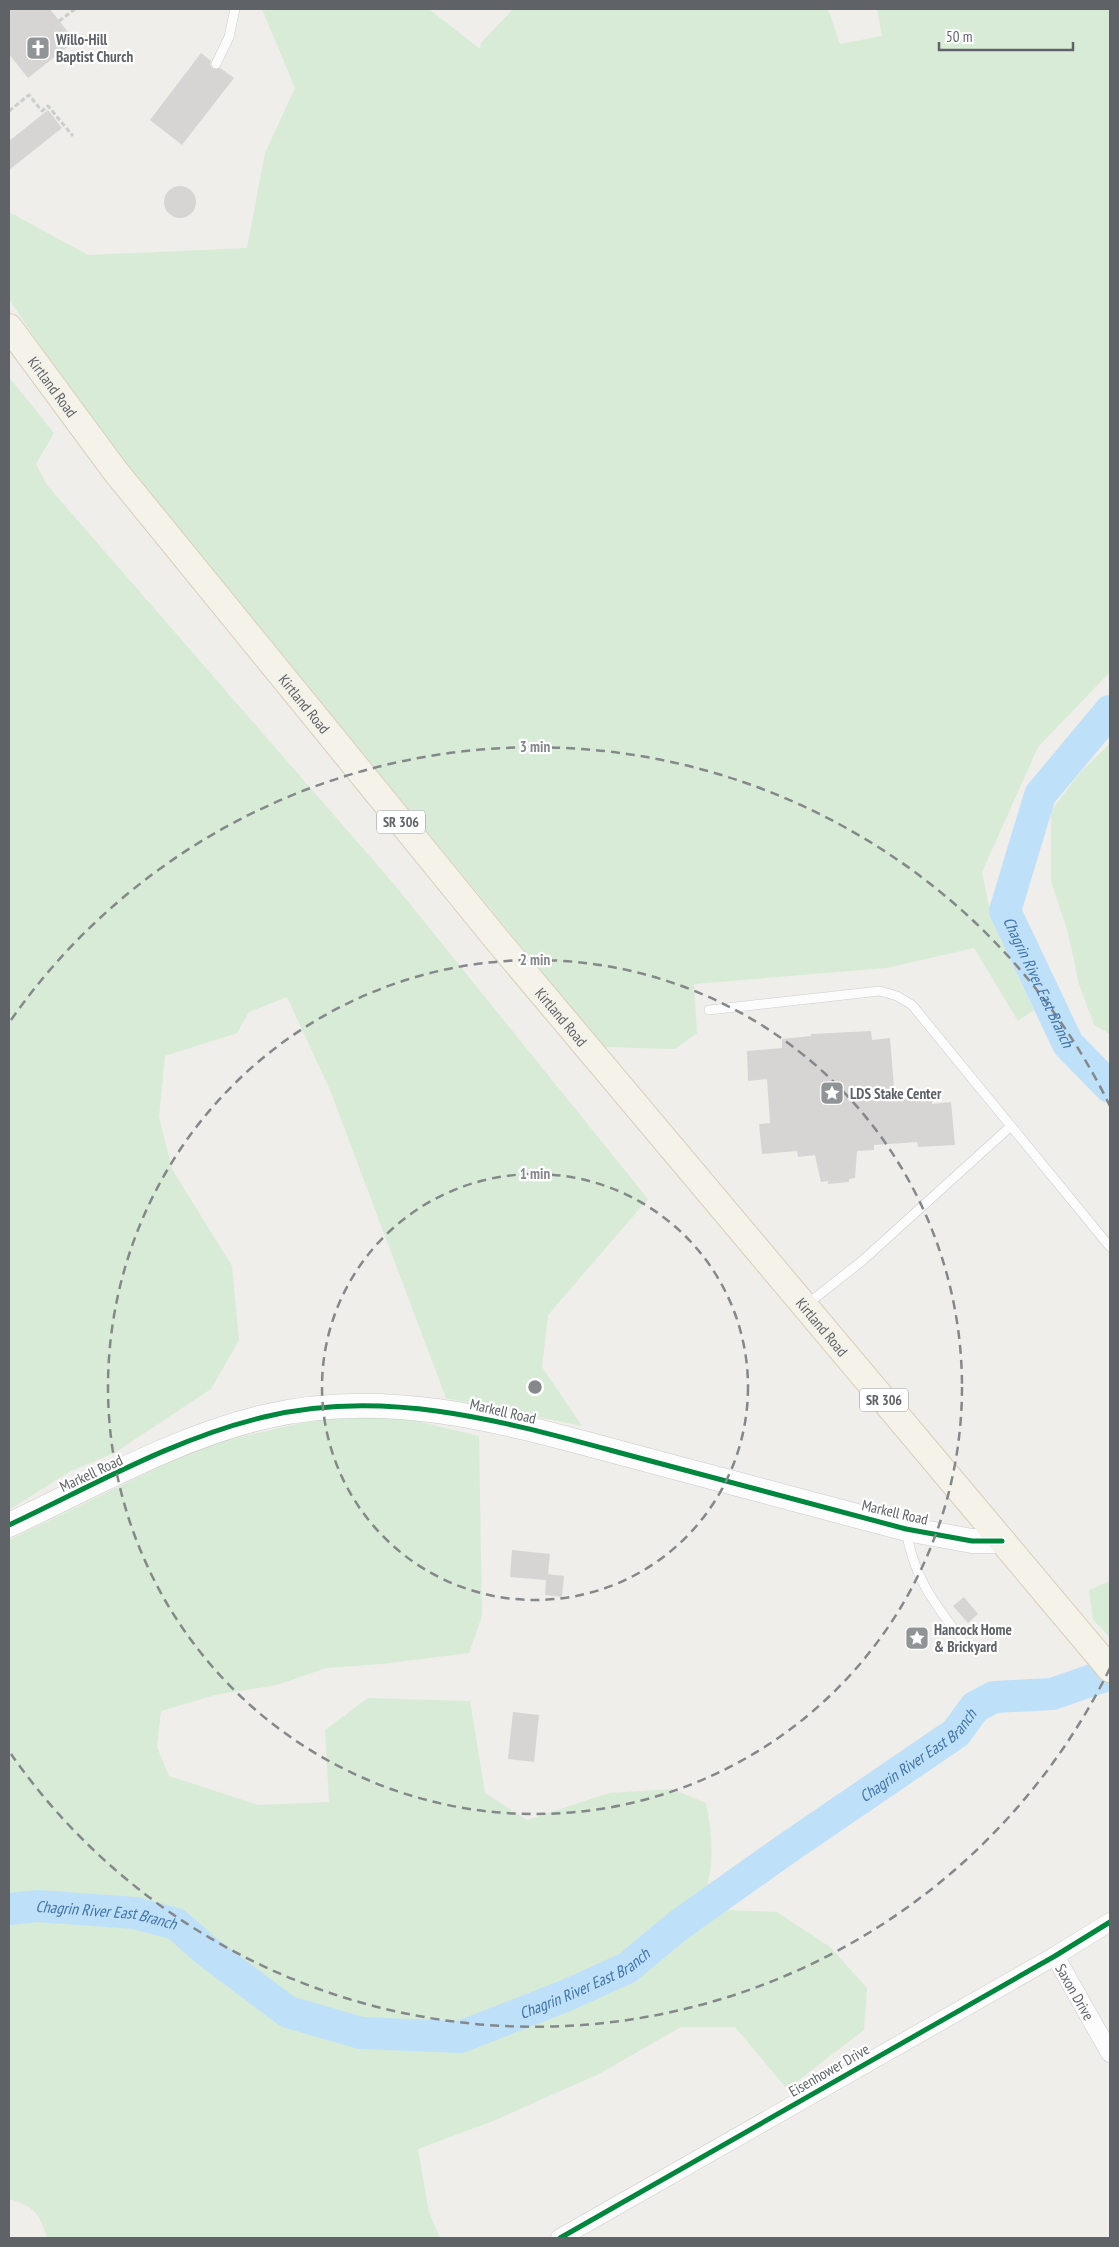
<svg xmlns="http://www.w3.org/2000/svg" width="1119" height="2247" font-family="'PT Sans Narrow',sans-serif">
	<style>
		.green { fill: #d8ebd6 }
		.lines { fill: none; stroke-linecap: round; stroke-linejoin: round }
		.river { stroke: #bfe0f9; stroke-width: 32 }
		.building { fill: #d6d5d3 }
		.lane-casing { stroke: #cbcccc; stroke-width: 10 }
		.street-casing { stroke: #cbcccc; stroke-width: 19 }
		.secondary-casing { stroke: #cacacb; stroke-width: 25 }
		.primary-casing { stroke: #d7ceb8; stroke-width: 28 }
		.path { stroke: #cacfcc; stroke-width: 3; stroke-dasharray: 5 2.5; stroke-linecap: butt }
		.lane { stroke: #fdfcfc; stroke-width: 9 }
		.street { stroke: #fdfcfc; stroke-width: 18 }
		.secondary { stroke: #fdfcfc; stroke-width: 24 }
		.primary { stroke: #f4f2e9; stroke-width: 26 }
		.cycleway-casing { stroke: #fff; stroke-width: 8 }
		.cycleway { stroke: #00873e; stroke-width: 5 }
		.ring { fill: none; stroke: #84888a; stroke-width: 2.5; stroke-dasharray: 9 6 }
		.labels { text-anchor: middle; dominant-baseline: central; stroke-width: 4.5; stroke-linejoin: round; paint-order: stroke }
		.shield { fill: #fff; stroke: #8f9295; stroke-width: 1 }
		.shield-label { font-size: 14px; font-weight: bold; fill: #5f6368 }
		.poi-label { font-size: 15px; font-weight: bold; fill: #5f6368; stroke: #fff; text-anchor: start }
		.street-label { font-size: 15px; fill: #5f6368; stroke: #fff }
		.water-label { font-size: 16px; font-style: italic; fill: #4174aa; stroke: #fff }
		.centre { fill: #84888a; stroke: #fff; stroke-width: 2.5 }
		.ring-label { font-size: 15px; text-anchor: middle; font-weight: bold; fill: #84888a; stroke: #fff; stroke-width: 4.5; stroke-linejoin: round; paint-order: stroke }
	</style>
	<rect width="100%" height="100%" fill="#efeeea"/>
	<path class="green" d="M262,9H429L480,49L481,43L513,9H828L840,44L882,36L877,9H1110V672L1038,747L982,872L992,921L1034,1010L1018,1021L974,948L886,968L694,984L697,1033L675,1049L603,1047L82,409L9,299V212L88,255L247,248L265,153L295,88Z
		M9,377L54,433L36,464L47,485L393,883L648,1199L548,1315L542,1367L582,1426L446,1398L330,1090L287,997L249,1012L237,1033L165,1056L159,1117L172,1169L232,1266L239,1340L211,1389L116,1452L69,1472L9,1510Z
		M1110,743V1034L1094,1025L1079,984L1068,933L1051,881V811L1079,774Z
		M395,1416L479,1436L482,1616L469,1653L381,1664L326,1668L277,1685L215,1695L161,1711L157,1747L169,1776L258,1805L329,1802L325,1730L368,1698L470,1701L485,1793L527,1820L609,1793L672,1789L706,1803C715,1848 713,1866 702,1909L777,1912L830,1947L867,1988L864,2030L787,2089L735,2027H681L599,2074L493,2121L418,2149L429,2212L440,2238H47C40,2213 33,2206 9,2199V1540L202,1446L327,1417Z
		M1110,1581V1637L1093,1620L1089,1590Z"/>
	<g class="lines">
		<g class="river">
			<path id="s1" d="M1110,711L1040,795L1005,911L1068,1044L1110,1087"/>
			<path id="s2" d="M9,1909L38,1906L135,1913L176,1924L208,1952L288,2012L361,2033L460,2037L565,1996L627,1968L679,1925L789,1847L956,1733L975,1707L994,1697L1052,1694L1110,1674"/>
		</g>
	</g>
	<path class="building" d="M9,9H50L75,41L28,78L9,54Z
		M201,53L211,61L210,65L213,69L220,68L234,78L182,145L150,120Z
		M48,110L62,128L9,170V141Z
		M164 202a16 16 0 1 1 32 0a16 16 0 1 1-32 0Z
		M871,1031L872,1040L890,1038L895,1099L932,1096V1104L951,1102L955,1145L918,1147L917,1142L874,1145V1150L857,1151L855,1178L849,1179V1182L828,1184V1181L821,1182L815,1155L798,1157L797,1151L762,1154L759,1124L770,1123L767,1079L748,1081L747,1051L782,1048V1039L811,1036V1034Z
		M512,1550L550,1554L548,1574L564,1576L562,1597L545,1595L546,1580L510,1577Z
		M964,1597L978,1614L968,1623L953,1606Z
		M513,1712L539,1715L534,1762L508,1759Z"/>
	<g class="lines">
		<g class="lane-casing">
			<path id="lane" d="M216,64L229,37L235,9
				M709,1010L880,991L897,996L912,1005L1110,1247
				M806,1305L862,1261L1011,1126
				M906,1529C913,1578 936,1605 964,1643"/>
		</g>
		<g class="street-casing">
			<g id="street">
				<path id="s3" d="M1055,1956L1110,2053"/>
				<path d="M560,2238L1055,1956L1110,1922"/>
			</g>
		</g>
		<g class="secondary-casing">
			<path id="secondary" d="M9,1525C92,1486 175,1438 264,1417C394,1385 522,1427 647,1460C734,1483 820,1506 906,1529L972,1541H1002"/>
		</g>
		<g class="primary-casing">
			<g id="primary">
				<path id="s4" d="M9,327L116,472L498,941L1110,1669"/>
			</g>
		</g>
		<path class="path" d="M59,21L75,9
			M9,111L29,95L42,111L48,106L73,136"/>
		<use href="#lane" class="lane"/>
		<use href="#street" class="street"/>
		<use href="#secondary" class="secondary"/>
		<use href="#primary" class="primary"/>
		<g class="cycleway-casing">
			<path id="cycleway" d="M9,1525C92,1486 175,1438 264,1417C394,1385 522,1427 647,1460C734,1483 820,1506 906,1529L972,1541H1002
				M560,2238L1055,1956L1110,1922"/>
		</g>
		<use href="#cycleway" class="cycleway"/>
	</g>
	<g class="ring">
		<circle cx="535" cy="1387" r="213"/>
		<circle cx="535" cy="1387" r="427"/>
		<path d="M1110 1668A640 640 0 0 1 11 1754M11 1020A640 640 0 0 1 1110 1106"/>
	</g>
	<defs>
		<g id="church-square" transform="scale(1.25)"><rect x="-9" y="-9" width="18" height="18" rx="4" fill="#919496" stroke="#fff"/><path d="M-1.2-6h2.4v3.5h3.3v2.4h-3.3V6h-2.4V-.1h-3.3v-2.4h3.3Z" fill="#fff"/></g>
		<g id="sight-square" transform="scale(1.25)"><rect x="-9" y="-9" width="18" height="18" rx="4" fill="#919496" stroke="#fff"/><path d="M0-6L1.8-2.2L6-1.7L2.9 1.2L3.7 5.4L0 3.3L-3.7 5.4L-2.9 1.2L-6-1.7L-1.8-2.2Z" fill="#fff"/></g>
	</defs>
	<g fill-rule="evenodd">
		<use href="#church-square" x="38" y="48"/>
		<use href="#sight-square" x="832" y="1093"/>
		<use href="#sight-square" x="917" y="1638"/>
	</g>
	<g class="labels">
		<g class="shield">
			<rect x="377" y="810.5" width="48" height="23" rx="4"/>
			<rect x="860" y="1388.5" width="48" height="23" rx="4"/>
		</g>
		<g class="shield-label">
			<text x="401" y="822">SR 306</text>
			<text x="884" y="1400">SR 306</text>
		</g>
		<g class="poi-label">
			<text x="56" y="39">Willo-Hill<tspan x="56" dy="17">Baptist Church</tspan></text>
			<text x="850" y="1093">LDS Stake Center</text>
			<text x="934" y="1629">Hancock Home<tspan x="934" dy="17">&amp; Brickyard</tspan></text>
		</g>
		<g class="street-label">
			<text stroke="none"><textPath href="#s4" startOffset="74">Kirtland Road</textPath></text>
			<text stroke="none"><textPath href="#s4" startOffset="479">Kirtland Road</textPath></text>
			<text stroke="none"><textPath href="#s4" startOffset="884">Kirtland Road</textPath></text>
			<text stroke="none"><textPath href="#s4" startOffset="1289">Kirtland Road</textPath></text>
			<text transform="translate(503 1411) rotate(13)">Markell Road</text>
			<text transform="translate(91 1473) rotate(-25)">Markell Road</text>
			<text transform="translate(895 1512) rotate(13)">Markell Road</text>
			<text stroke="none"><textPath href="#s3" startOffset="41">Saxon Drive</textPath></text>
			<text transform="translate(829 2070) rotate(-30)">Eisenhower Drive</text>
		</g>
		<g class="water-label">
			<text stroke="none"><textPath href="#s1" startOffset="309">Chagrin River East Branch</textPath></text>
			<text stroke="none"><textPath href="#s2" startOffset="1028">Chagrin River East Branch</textPath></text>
			<text stroke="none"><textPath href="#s2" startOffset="98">Chagrin River East Branch</textPath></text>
			<text stroke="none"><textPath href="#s2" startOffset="622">Chagrin River East Branch</textPath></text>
		</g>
	</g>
	<circle cx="535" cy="1387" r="8" class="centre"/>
	<g class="ring-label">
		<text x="535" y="752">3 min</text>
		<text x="535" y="965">2 min</text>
		<text x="535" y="1179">1 min</text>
	</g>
	<rect width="1119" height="2247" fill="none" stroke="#5f6368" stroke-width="20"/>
	<path d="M939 42v8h134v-8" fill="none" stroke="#5f6368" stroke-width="2.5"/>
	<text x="946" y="42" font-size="15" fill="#5f6368" stroke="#ffffff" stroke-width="4" paint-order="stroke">50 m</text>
</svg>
